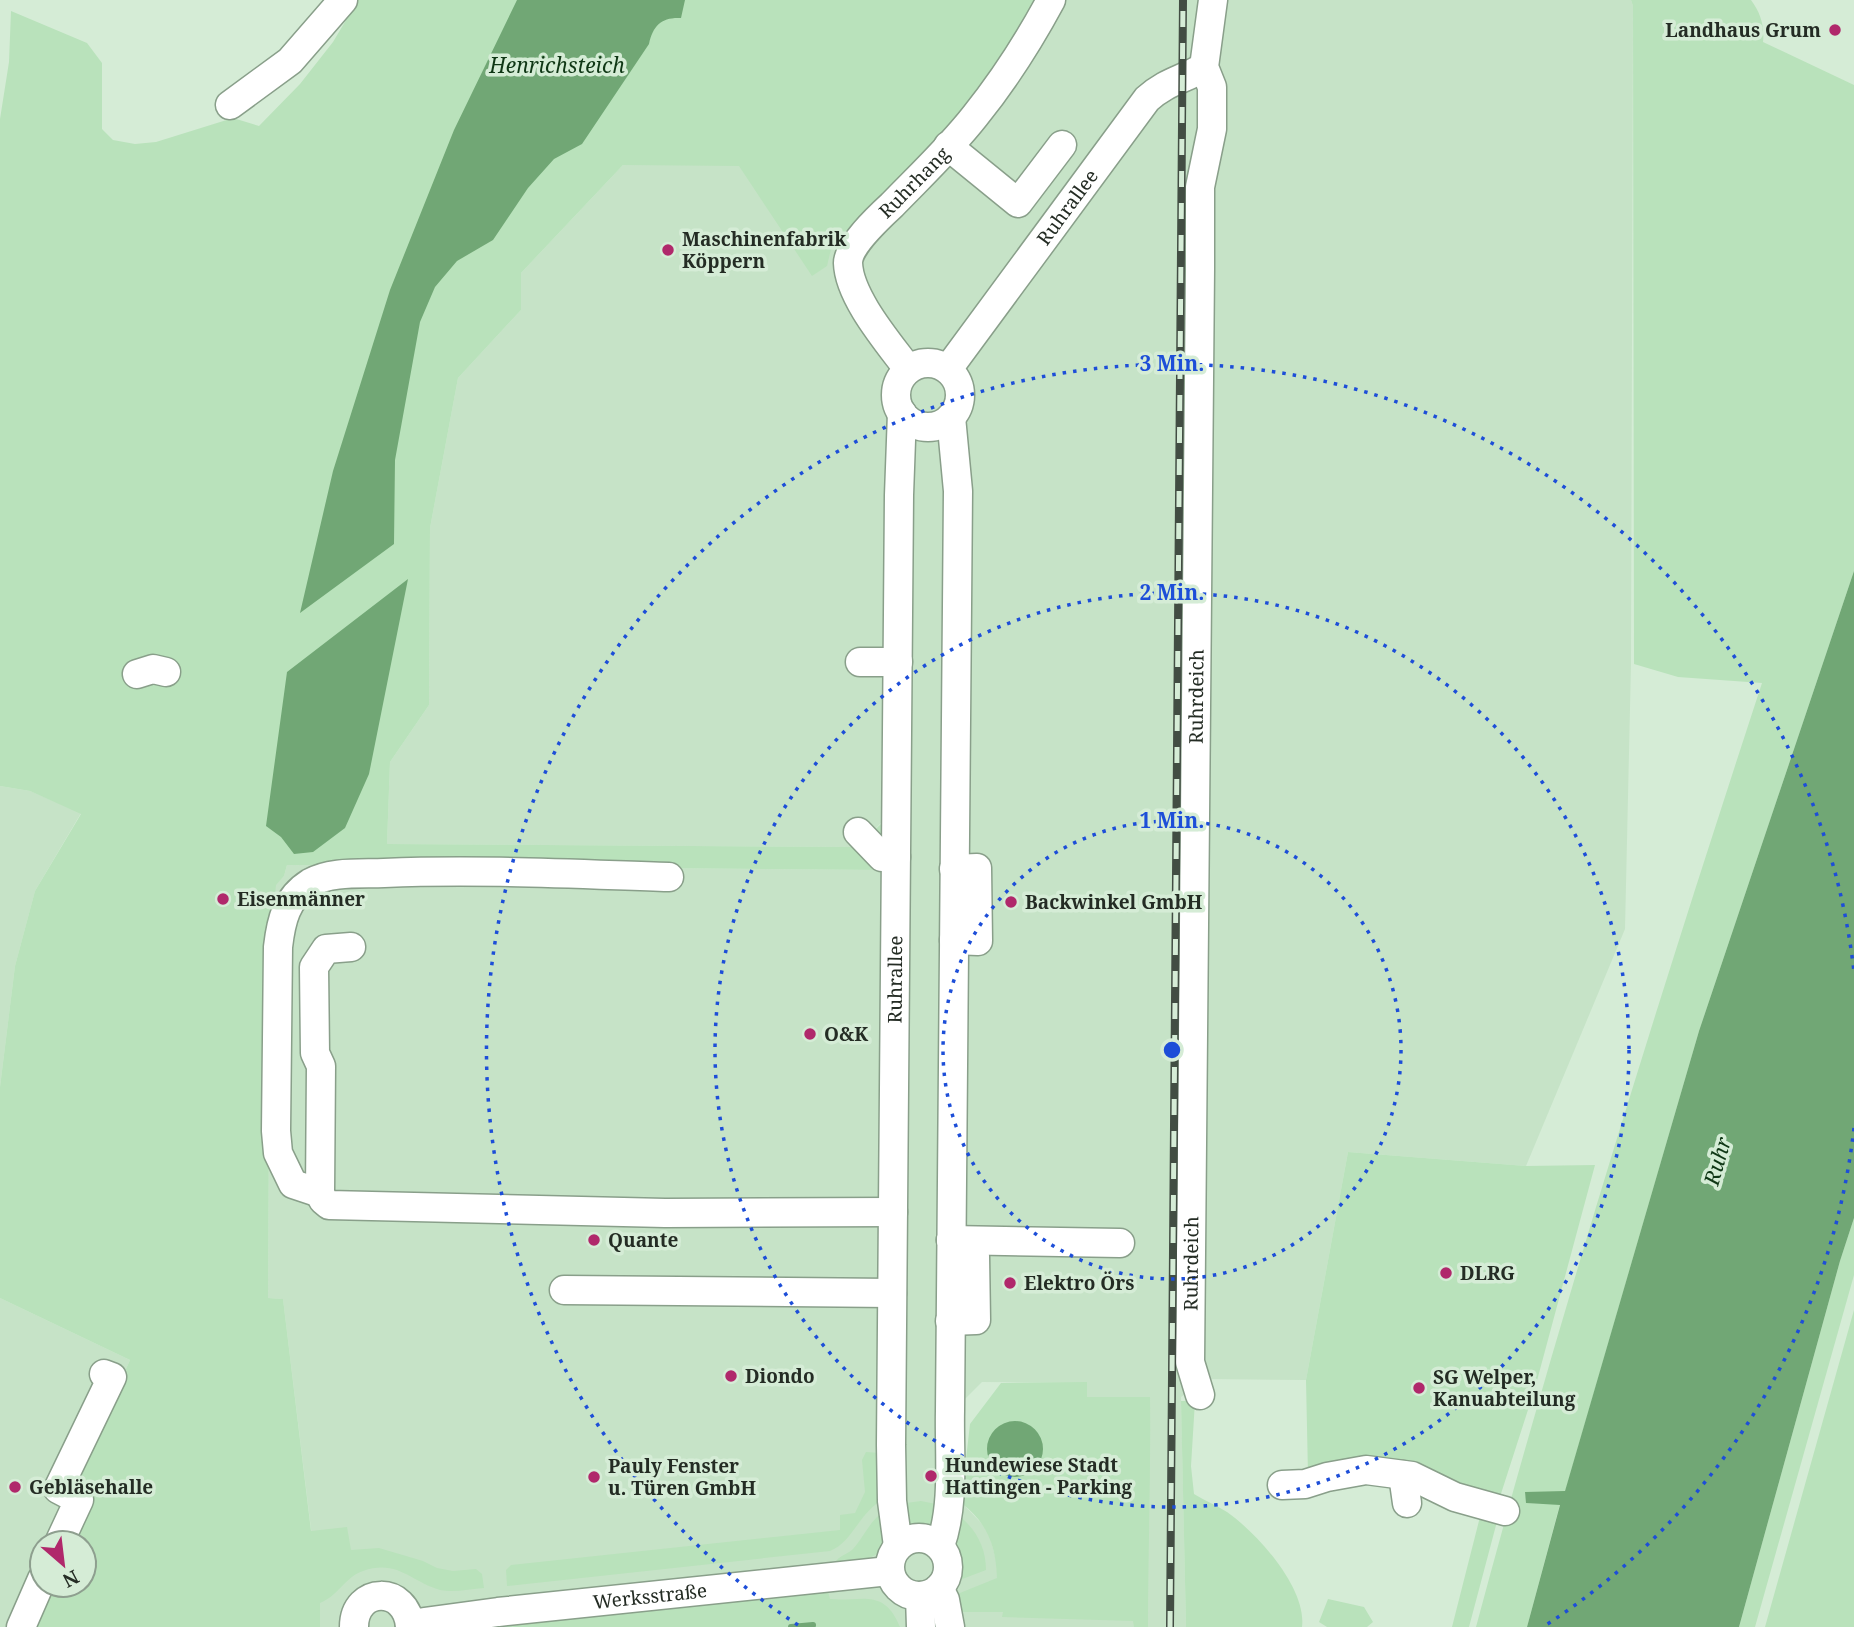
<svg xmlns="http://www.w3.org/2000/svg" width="1854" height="1627" font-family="'Noto Serif',serif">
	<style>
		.built { fill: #c6e3c7; fill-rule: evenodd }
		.green { fill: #b9e2bb }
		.water { fill: #71a775 }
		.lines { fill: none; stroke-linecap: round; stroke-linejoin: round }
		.stream { stroke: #71a775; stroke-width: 6 }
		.minor-casing { stroke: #899f8a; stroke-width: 31 }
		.minor { stroke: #fff; stroke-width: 28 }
		.rail-casing { stroke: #424d43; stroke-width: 8 }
		.rail { stroke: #d5ecd6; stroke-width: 5; stroke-dasharray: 16; stroke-linecap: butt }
		.ring { fill: none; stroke: #1d4ed8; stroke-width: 3.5; stroke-dasharray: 3.5 7 }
		.poi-dot { fill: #b0286b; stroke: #d5ecd6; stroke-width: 2.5 }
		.labels { text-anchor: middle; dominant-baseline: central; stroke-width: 7; stroke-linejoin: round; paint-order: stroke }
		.poi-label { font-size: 19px; font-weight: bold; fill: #242c24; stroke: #d5ecd6; text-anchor: start }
		.street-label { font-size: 19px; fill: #242c24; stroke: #d5ecd6 }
		.water-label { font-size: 21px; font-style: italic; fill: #0f3715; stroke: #d5ecd6 }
		.centre { fill: #1d4ed8; stroke: #d5ecd6; stroke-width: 3.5 }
		.ring-label { font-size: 21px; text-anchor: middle; font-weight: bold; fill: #1d4ed8; stroke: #d5ecd6; stroke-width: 7; stroke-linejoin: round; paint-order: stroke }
	</style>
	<rect width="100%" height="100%" fill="#d5ecd6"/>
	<path class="built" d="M745,0H1631L1633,6L1631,664L1625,929L1526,1166L1348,1152L1306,1380L1207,1379L1181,1397L1186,1627H320V1603L283,1299L268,1298L270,944L275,885L284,876L287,865L882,870L881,823L859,845L852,847L387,844L390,762L429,705L430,528L458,378L521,310V273L623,165ZM982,1382L1087,1383V1397L996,1560L990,1537L985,1527L961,1502L962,1402Z
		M0,786L30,791L81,813L35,891L15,966L0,1087Z
		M0,1298L130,1360L48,1543H42V1556L10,1627H0Z"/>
	<path class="green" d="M358,0H1035L1029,16L960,118L872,208L838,238L831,249L827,266L812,276L739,166L623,165L521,273V310L458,378L430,528L429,705L390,762L387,844L852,847L859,845L882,823L883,870L287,865L284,876L276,885L270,944L268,1298L283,1299L311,1531L347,1527L351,1550L379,1548L423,1561L437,1568L453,1571L476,1569L482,1574L484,1588C470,1589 454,1593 440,1590C411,1582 398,1559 363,1571C345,1577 338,1596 320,1603V1627H10L42,1556V1585H84V1543H48L130,1360L0,1298V1087L15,966L35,891L81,814L30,791L0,786V119L9,62L11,11L87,43L102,63V129L113,140L135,144L156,142L233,118L259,126L300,84L333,42Z
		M1631,0H1751C1760,12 1765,26 1763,42L1854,85V571L1699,1031L1565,1492H1525L1527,1503L1560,1504L1527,1627H1476C1561,1309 1660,995 1762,683L1678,677L1634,664L1633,6Z
		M1348,1152L1526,1166L1595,1165L1535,1388L1498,1503L1308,1475L1306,1380Z
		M1854,1218V1275L1755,1627H1739L1840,1261Z
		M1854,1310V1627H1765Z
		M1087,1382V1397H1150C1151,1474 1148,1550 1148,1627H1134L1133,1621L1002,1617L1003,1612H959L955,1595L997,1578C996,1546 987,1522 961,1503L970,1424L1001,1383Z
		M1181,1401H1195L1191,1466L1194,1494C1205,1501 1216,1505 1227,1512C1257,1533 1307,1588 1302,1627H1186Z
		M866,1452L880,1453L879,1502C858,1516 852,1542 830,1551L507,1586L506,1570L511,1565L840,1530V1515L855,1513L865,1492L862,1460Z
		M921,1501L941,1505L937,1532L920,1528L902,1531L899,1504Z
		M887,1509C887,1519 888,1533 885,1543C880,1561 850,1563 835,1563C839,1555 847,1555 853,1549C866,1534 869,1521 887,1509Z
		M1482,1509L1499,1514L1469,1627H1452Z
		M952,1510C973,1525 986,1544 986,1570L957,1581L960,1568L955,1545Z
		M827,1587L830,1599C861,1602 884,1587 900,1627H463Z
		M1328,1599L1364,1607L1373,1622L1367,1627H1327L1319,1622Z"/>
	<path class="water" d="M517,0H685L681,18C662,17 653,25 649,44L582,144L554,159L528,188L493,240L457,261L435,287L420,322L395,460L394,544L300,613L333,471L390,290L454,130Z
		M1854,571V1218L1840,1261L1739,1627H1527L1560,1505L1526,1503L1525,1492L1565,1491L1699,1031Z
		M408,579L369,774L345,828L313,852L294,854L281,837L266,826L287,672Z
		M987 1449a28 28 0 1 1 56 0a28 28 0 1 1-56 0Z"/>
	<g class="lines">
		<path class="stream" d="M791,1627L813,1625"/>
		<g class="minor-casing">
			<g id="minor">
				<path d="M230,105L290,61L343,0"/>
				<path d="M948,146L1018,203L1062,145"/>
				<circle cx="928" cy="395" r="32"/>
				<path id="s1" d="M908,369C888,342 849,297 848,263C848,246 879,217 892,205C920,176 950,148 975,116C1004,80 1029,41 1051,0"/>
				<path id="s2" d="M948,369L1147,99C1167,81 1183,80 1204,67"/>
				<path d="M860,662H898"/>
				<path d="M137,674L153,669L166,672"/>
				<path d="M858,832L882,857H896"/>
				<path d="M954,869L977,868L978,941L954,940"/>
				<path d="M351,947L326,949L314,967L315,1053L321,1066L320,1193L323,1200L329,1205L665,1213L893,1212"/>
				<path d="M320,1193L293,1184L278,1153L276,1131L278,947C281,921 286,898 310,883C331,871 361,874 384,873C479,869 574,874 669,877"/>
				<path d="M951,1240L1120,1243"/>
				<path d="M564,1290L892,1293"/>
				<path d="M950,1321L976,1320L975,1256L951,1240"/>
				<path id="s3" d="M1200,1395L1190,1362L1200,269V187L1212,129V87L1204,67L1213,0"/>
				<path d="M1403,1475L1407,1503"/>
				<path d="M1282,1485L1305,1484L1327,1477L1366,1470L1412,1476L1455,1497L1505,1511"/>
				<circle cx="919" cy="1567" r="29"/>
				<path d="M59,1543L79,1500L58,1489L112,1377L104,1374"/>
				<path id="s4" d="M898,1546L892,1501L891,1445L899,495L902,413"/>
				<path d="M940,1546C955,1505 949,1454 950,1411L958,491L951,417"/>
				<path d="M939,1588L945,1600L950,1627"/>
				<path d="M920,1596L921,1627"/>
				<path id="s5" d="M410,1626L424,1622L498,1612L889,1571"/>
				<path d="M21,1627L42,1579"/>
				<path d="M354,1627C354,1586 407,1585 410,1627"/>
			</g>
		</g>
		<use href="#minor" class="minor"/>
		<g class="rail-casing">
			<path id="rail" d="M1170,1627L1183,0"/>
		</g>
		<use href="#rail" class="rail"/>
	</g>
	<g class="ring">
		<circle cx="1172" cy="1050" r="229"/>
		<circle cx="1172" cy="1050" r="457"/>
		<path d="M1854 1128A686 686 0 0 1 1546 1625M798 1625A686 686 0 1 1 1854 972"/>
	</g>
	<g class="poi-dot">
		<circle cx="1835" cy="30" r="7"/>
		<circle cx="668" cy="250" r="7"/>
		<circle cx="223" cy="899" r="7"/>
		<circle cx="1011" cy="902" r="7"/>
		<circle cx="810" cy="1034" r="7"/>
		<circle cx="594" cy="1240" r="7"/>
		<circle cx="1446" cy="1273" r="7"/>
		<circle cx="1010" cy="1283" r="7"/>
		<circle cx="731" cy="1376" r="7"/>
		<circle cx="1419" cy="1388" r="7"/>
		<circle cx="931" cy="1476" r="7"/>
		<circle cx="594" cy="1477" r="7"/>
		<circle cx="15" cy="1487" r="7"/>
	</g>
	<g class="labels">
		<g class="poi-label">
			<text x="1821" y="30" text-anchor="end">Landhaus Grum</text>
			<text x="682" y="239">Maschinenfabrik<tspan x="682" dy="22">Köppern</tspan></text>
			<text x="237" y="899">Eisenmänner</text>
			<text x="1025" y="902">Backwinkel GmbH</text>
			<text x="824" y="1034">O&amp;K</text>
			<text x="608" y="1240">Quante</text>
			<text x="1460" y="1273">DLRG</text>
			<text x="1024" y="1283">Elektro Örs</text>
			<text x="745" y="1376">Diondo</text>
			<text x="1433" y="1377">SG Welper,<tspan x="1433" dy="22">Kanuabteilung</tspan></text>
			<text x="945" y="1465">Hundewiese Stadt<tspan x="945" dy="22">Hattingen - Parking</tspan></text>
			<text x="608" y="1466">Pauly Fenster<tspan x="608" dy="22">u. Türen GmbH</tspan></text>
			<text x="29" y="1487">Gebläsehalle</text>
		</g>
		<g class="street-label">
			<text stroke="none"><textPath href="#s1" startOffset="229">Ruhrhang</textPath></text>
			<text stroke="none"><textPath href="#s2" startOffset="201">Ruhrallee</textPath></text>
			<text stroke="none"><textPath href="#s3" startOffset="700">Ruhrdeich</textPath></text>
			<text stroke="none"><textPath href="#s4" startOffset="567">Ruhrallee</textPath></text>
			<text stroke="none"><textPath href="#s3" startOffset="133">Ruhrdeich</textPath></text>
			<text stroke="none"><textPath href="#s5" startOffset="242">Werksstraße</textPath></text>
		</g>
		<g class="water-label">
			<text x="557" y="65">Henrichsteich</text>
			<text transform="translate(1717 1161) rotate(-74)">Ruhr</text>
		</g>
	</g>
	<circle cx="1172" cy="1050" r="10" class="centre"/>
	<g class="ring-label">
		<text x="1172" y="371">3 Min.</text>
		<text x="1172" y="600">2 Min.</text>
		<text x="1172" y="828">1 Min.</text>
	</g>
	<g transform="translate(63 1564) rotate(152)"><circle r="33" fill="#d5ecd6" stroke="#8e9f8f" stroke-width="2"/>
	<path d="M0-5L12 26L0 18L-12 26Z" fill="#b0286b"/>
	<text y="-10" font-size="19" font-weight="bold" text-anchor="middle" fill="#242c24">N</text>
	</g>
</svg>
